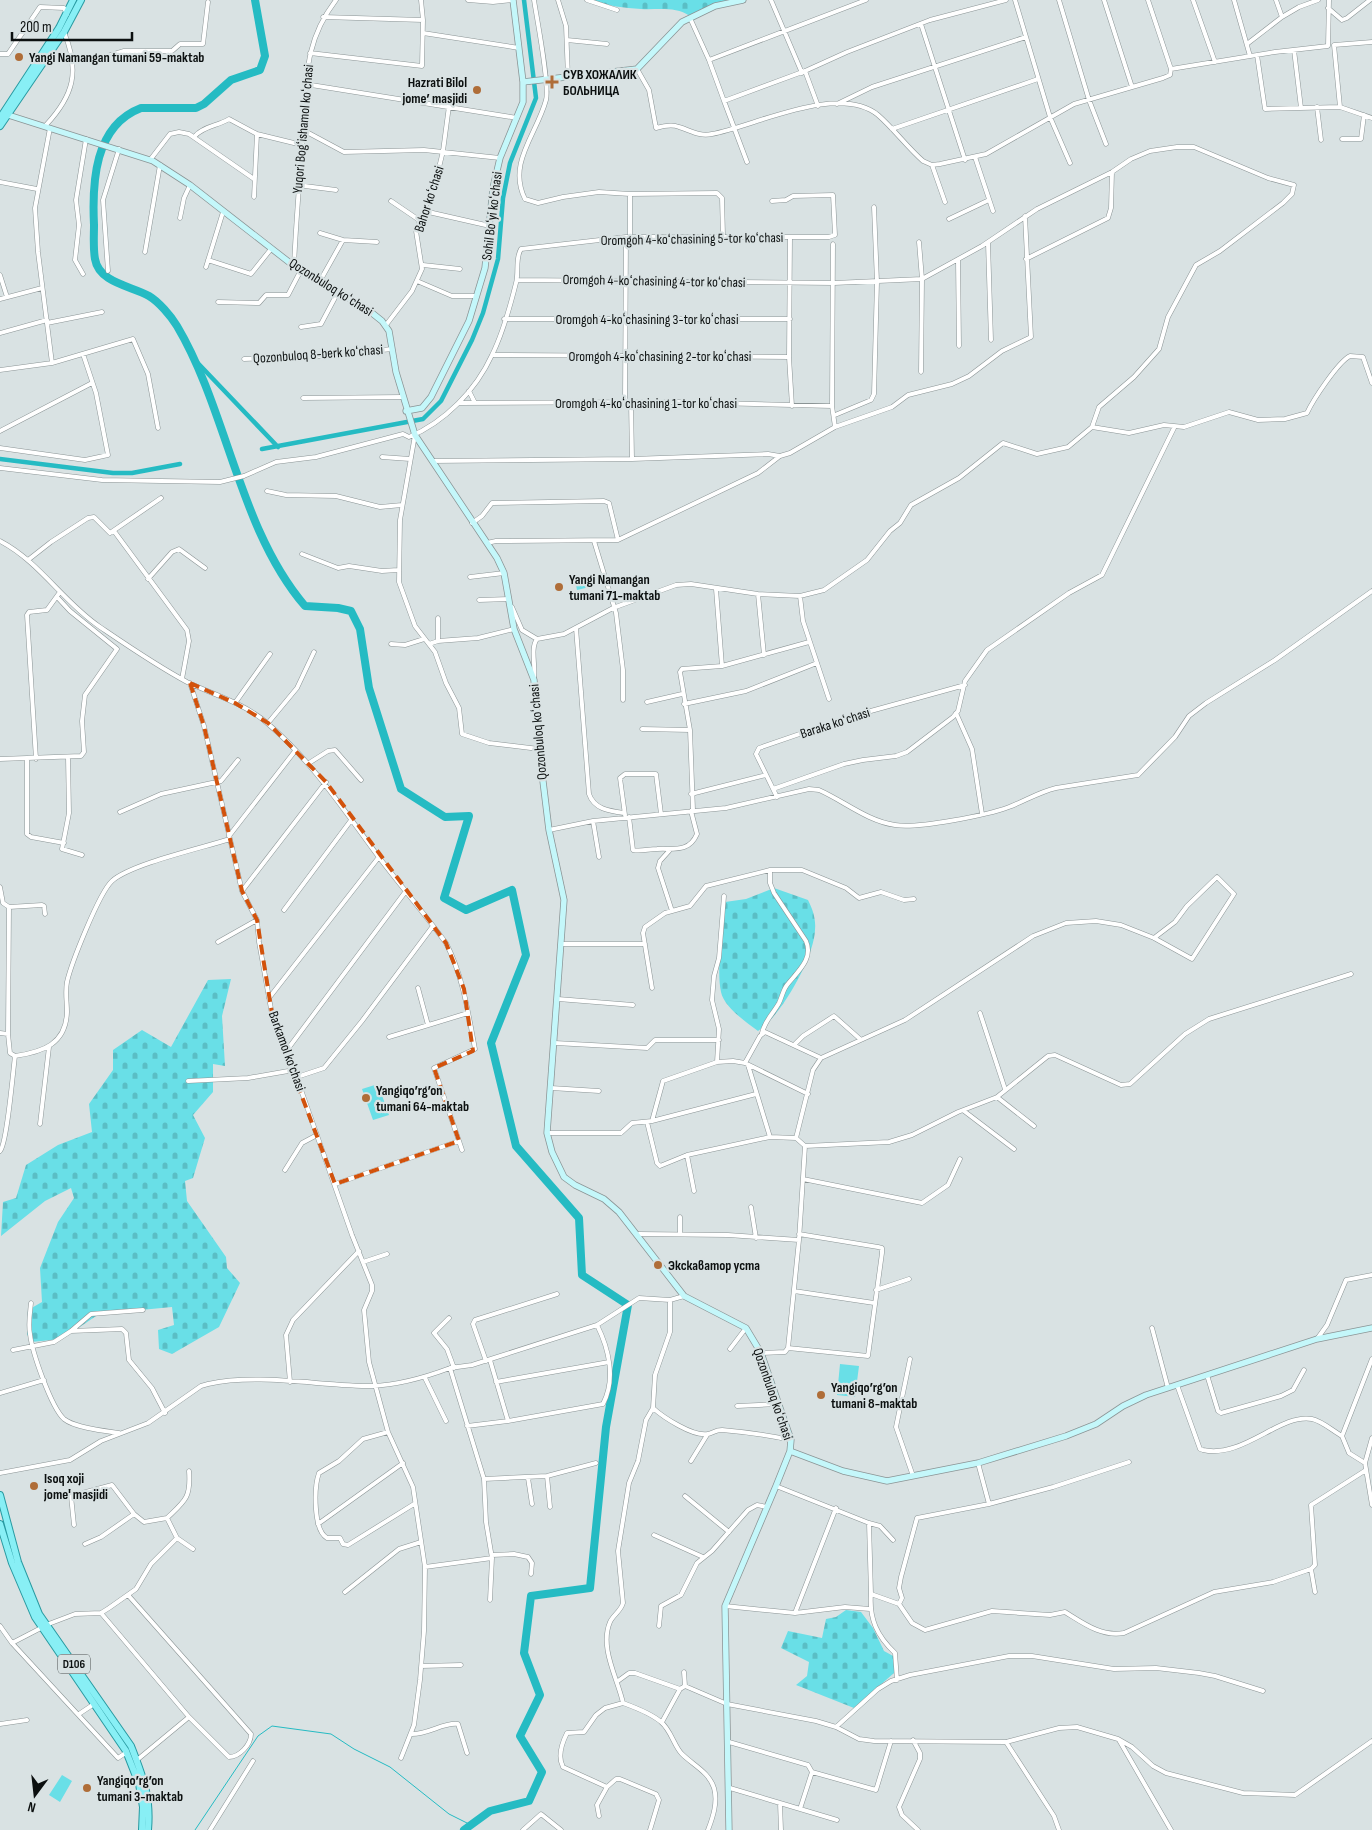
<svg xmlns="http://www.w3.org/2000/svg" width="1372" height="1830" font-family="'Sofia Sans Condensed',sans-serif">
	<style>
		.cemetery { fill: url(#cemetery-stones) }
		.garden { fill: #69dfe7 }
		.lines { fill: none; stroke-linecap: round; stroke-linejoin: round }
		.stream { stroke: #25bbc3; stroke-width: 1 }
		.canal { stroke: #25bbc3; stroke-width: 4.5 }
		.river { stroke: #25bbc3; stroke-width: 8 }
		.street-casing { stroke: #8b9495; stroke-width: 5 }
		.secondary-casing { stroke: #8b9495; stroke-width: 7 }
		.primary-casing { stroke: #299aa1; stroke-width: 8 }
		.street { stroke: #fff; stroke-width: 4 }
		.secondary { stroke: #c4f7fa; stroke-width: 5.5 }
		.primary { stroke: #88eff5; stroke-width: 6 }
		.marked { fill: none; stroke: #d2520c; stroke-width: 4; stroke-dasharray: 10 6; stroke-linejoin: round }
		.poi-dot { fill: #af6d38; stroke: #d9e2e3; stroke-width: 2 }
		.labels { text-anchor: middle; dominant-baseline: central; stroke-width: 4.5; stroke-linejoin: round; paint-order: stroke }
		.shield { fill: #d9e2e3; stroke: #4a4f4f; stroke-width: 1 }
		.shield-label { font-size: 12px; font-weight: bold; fill: #0c1010 }
		.poi-label { font-size: 14px; font-weight: bold; fill: #0c1010; stroke: #d9e2e3; text-anchor: start }
		.street-label { font-size: 14px; fill: #0c1010; stroke: #d9e2e3 }
	</style>
	<defs>
		<pattern id="cemetery-stones" width="16" height="16" patternUnits="userSpaceOnUse" patternTransform="scale(1.25)"><rect width="16" height="16" fill="#69dfe7"/><path d="M2 7V4a2 2 0 0 1 4 0v3zM10 15v-3a2 2 0 0 1 4 0v3z" fill="#5abec5"/></pattern>
	</defs>
	<rect width="100%" height="100%" fill="#d9e2e3"/>
	<path class="cemetery" d="M592,0H731L690,16C675,6 658,10 641,9C624,8 608,6 592,0Z
		M774,888L808,900C813,910 816,919 815,930C814,958 781,1016 758,1031C746,1022 724,1007 721,992C716,969 723,926 725,902L746,899Z
		M231,979L222,1016L225,1066L213,1064V1092L193,1115L205,1138L193,1178L185,1181L187,1201L226,1257L227,1268L240,1283L219,1327L172,1354L159,1349L158,1330L174,1325L172,1307L99,1314L62,1339L31,1342L27,1334L28,1310L42,1302L40,1268L58,1222L74,1198L71,1188L45,1201L1,1236L3,1202L16,1198L26,1165L58,1145L92,1132L89,1104L113,1070V1050L142,1030L171,1047L208,980Z
		M846,1610L861,1612L873,1628L884,1651L895,1657L894,1673L854,1708L796,1685L807,1676L809,1662L781,1648L788,1631L822,1638L826,1619L836,1617Z"/>
	<path class="garden" d="M592,576L594,586L577,590L575,580Z
		M378,1084L389,1115L373,1120L362,1089Z
		M840,1364L859,1366L855,1397L837,1395Z
		M62,1775L72,1781L60,1802L49,1795Z"/>
	<g class="lines">
		<path class="stream" d="M195,1830L258,1736L272,1726L331,1734L354,1749L390,1767L449,1814L469,1824"/>
		<path class="canal" d="M193,358L278,447
			M262,449L423,419L441,401L472,340L483,313L498,259L503,198L510,163L536,98L524,0
			M0,459L113,473H132L180,464"/>
		<path class="river" d="M255,0L265,56L260,70L231,80L204,104L196,108H141C94,126 92,183 94,225C94,236 93,248 95,259C99,283 132,286 149,296C159,302 171,316 177,326C228,412 239,529 305,606L338,608L351,611L360,629L369,688L401,789L445,817L469,816L444,898L466,910L512,890L526,955L491,1043L516,1146L579,1218L582,1275L628,1305L606,1427L590,1588L531,1596L524,1653L540,1695L520,1736L542,1772L529,1801L490,1811L464,1830"/>
		<g class="street-casing">
			<path id="street" d="M468,0L493,2L513,0
				M534,0C537,20 550,85 546,100C537,134 507,163 525,199L538,203L563,197L599,192L630,194L717,193L722,198L723,236
				M558,0L566,26L568,77
				M587,0L617,10
				M771,0L802,73
				M1015,0L1050,117L1070,163
				M1059,0L1089,100L1106,144
				M1104,0L1132,87
				M1148,0L1171,69
				M1193,0L1215,62
				M1234,0L1250,56
				M1328,8L1342,20L1347,18L1370,0
				M323,17L423,20
				M1282,17L1299,7L1318,0
				M690,18L709,60L866,0
				M921,24L965,160
				M423,33L519,48
				M567,40L607,44
				M1247,44L1282,17L1276,0
				M1294,50L1301,108
				M310,53L422,66L423,20L421,0
				M0,54H8L40,7L64,8L67,14
				M1257,55L1265,109L1340,107L1334,45L1372,42
				M709,60L724,101
				M71,62L101,58L124,51H172L180,44H203L208,2
				M637,69L649,90L656,128C663,126 672,124 679,127C690,130 699,137 712,134C755,126 838,83 878,115C894,129 907,147 923,161L932,165L940,164L986,154L1074,104L1163,78L1170,75L1171,69L1275,52L1328,46L1329,0
				M805,71L818,106
				M305,84L517,118
				M837,104L872,87L1026,37
				M1317,107L1321,140
				M1340,107L1372,118
				M46,125C74,95 80,71 64,32
				M50,128L35,208L38,252L52,363
				M892,129L1038,79
				M303,130L344,152L424,150L500,158
				M195,136C204,126 218,126 229,119L257,134L302,145
				M1342,139H1361L1364,115
				M975,157L993,211
				M150,160L170,134L179,132L189,134L254,179
				M747,162L724,101L805,71L847,52L930,20L1006,0
				M932,165L945,202
				M0,182L37,189
				M297,185L336,190
				M630,194V237
				M254,197L257,134
				M391,201L419,220
				M772,201L786,200L793,196L833,195L835,235L829,237H790
				M424,211L490,226
				M180,218L184,198L190,185
				M949,219L989,200
				M320,233L343,240L377,242
				M919,242L922,279L921,372
				M988,243L991,340
				M833,244L832,406L835,427
				M145,252L160,165
				M1026,259L1108,218L1111,208L1112,172
				M208,260L251,274L271,249
				M958,260L959,346
				M423,265L460,269
				M294,266C296,220 300,177 303,131C307,81 303,43 336,0
				M206,267L223,212
				M108,271L103,200L119,149
				M83,274L75,260L79,225L76,200L86,139
				M0,275L7,297
				M517,280L834,283L922,279L982,246L1037,209L1112,172L1131,159L1150,151L1177,147H1194L1268,178L1294,185L1292,194L1283,203L1220,251L1196,265L1168,317L1159,349L1134,377L1099,407L1092,427L1068,447L1037,454L1003,443L959,478L911,505L900,523L890,531L867,560L824,590L800,596L758,594L691,584L676,585L613,608L564,634L537,639C530,648 536,667 534,678
				M320,281L343,240
				M417,281L452,296H477
				M0,299L42,288
				M218,302L259,303L266,295H288L301,270
				M504,319H790
				M47,323L102,312
				M386,325L412,291L422,269L416,231L436,180L443,151L449,106
				M301,327L321,324L338,292
				M0,333L47,320
				M789,357L792,406
				M244,359L323,356L392,349
				M0,370L52,363L133,339L148,374L158,428
				M469,391L475,403
				M303,398L403,397
				M625,402L626,237
				M631,402L632,459
				M460,403L675,402L832,406
				M835,415L871,400L874,394L877,282L874,207
				M1092,427L1129,433L1164,425L1184,427L1229,412L1258,420L1285,419L1307,413C1313,400 1338,362 1350,356L1363,357L1372,383
				M0,431L92,383
				M415,435L400,520L399,582L415,626L435,652L446,683L459,708L462,734L489,743L539,749
				M0,448L85,460L108,455L96,393L83,354
				M382,457L410,459
				M432,461L632,459L768,454L780,456L790,453L835,427L892,407L908,395L952,384L969,376L1002,351L1031,337L1025,216
				M0,468L102,480L220,482L244,476L276,462L316,457L403,434L409,437C445,422 476,390 492,355C501,337 511,303 516,283C519,272 515,258 521,249L626,237H790L789,357L493,355
				M267,491L286,495L336,496L380,507L402,505
				M472,523L482,516L492,503L604,501L609,503L618,540
				M114,531L187,630L189,641L182,679
				M0,541C40,562 63,602 100,627C128,646 157,666 187,682C214,695 244,703 267,723C312,761 343,809 378,856C400,885 424,913 446,943C463,976 468,1012 475,1049L434,1068L459,1141L335,1184
				M594,541L616,613L623,670V700
				M487,543L496,541L618,540L758,473L780,456
				M302,554L338,568L349,566L382,571L398,570
				M28,560L51,542L88,518L94,517L110,533L161,498
				M470,577L504,573
				M148,579L172,552L179,549L205,568
				M716,589L722,666
				M758,594L764,655
				M800,596L803,621L829,699
				M479,600L509,599
				M512,607L522,630L537,639
				M438,618V641
				M576,628L589,794C594,809 609,811 624,813
				M391,644L405,645L424,639
				M429,644L438,641L478,638L514,629
				M190,683L204,726L242,891L257,920L259,942L273,1020L287,1050L352,1235L372,1285V1291L364,1310L369,1362L388,1432L413,1487L425,1567L424,1631L420,1680L414,1725L401,1758
				M647,702L682,694
				M235,703L270,654
				M684,704L746,691L817,663
				M956,713L972,749L982,814
				M268,723L297,688L314,652
				M642,729L690,730
				M68,757L69,813L62,849L82,855
				M0,759L81,756L84,752L82,721L85,695L117,649L70,611L57,597
				M27,759V834L31,837L64,843
				M36,759L27,615L29,612L47,610L60,592
				M309,763L328,751L335,750L361,780
				M773,789L844,764L863,760L896,756L907,752L953,717L958,711L965,681L987,650L1069,593L1102,575L1174,428
				M691,794L766,775
				M777,797L756,754L759,748L849,717L965,685
				M693,810L690,730L680,672L682,669L722,666L809,642
				M120,812L161,794L221,781L238,760
				M625,815L620,778L625,774H656L661,814
				M629,817L633,850C640,852 649,849 657,849C673,848 689,853 697,834L691,811
				M593,821L599,857
				M549,830L593,821L726,808L809,789L819,790C844,801 867,821 895,825C917,829 988,815 1009,807C1025,801 1039,792 1056,788L1138,775L1175,737L1189,716L1206,703L1275,660L1372,591
				M229,836L295,751
				M669,851L660,861L658,868L672,911
				M0,887L3,903L9,907
				M242,891L326,782
				M284,910L352,819
				M218,942L257,920
				M562,944H645
				M418,988L428,1025
				M652,988L643,933L645,927L665,913L690,906L706,886L770,870H802L846,888L859,898L881,892L904,900L914,899
				M269,998L379,857
				M558,999L633,1005
				M980,1013L1005,1089
				M0,1033L8,1034L10,1053L15,1056C43,1052 66,1044 67,1012C67,1002 65,992 67,982C71,964 99,893 112,881C131,864 202,848 230,839
				M762,1033C765,1020 773,1014 779,1003C782,997 783,990 787,985C797,972 814,959 806,941L774,893L770,883V870
				M8,1034L9,907L42,905L44,906L45,914
				M389,1037L468,1013
				M555,1043L647,1048L655,1040H719
				M795,1044L803,1036L834,1016L860,1039
				M287,1050L406,891
				M717,1062L719,1029L712,1000L714,976L719,958L724,896
				M745,1063L760,1036L765,1032L821,1058
				M748,1065L770,1137
				M297,1077L324,1068L362,1021L433,926
				M188,1081L248,1078L294,1070
				M551,1088L599,1091
				M997,1097L1034,1126
				M964,1111L1014,1149
				M652,1121L663,1081L717,1062L733,1061L745,1063L808,1094
				M647,1122L657,1163L660,1166L687,1155L770,1137L796,1138L805,1146L889,1142L912,1135L958,1112L997,1097L1048,1056L1055,1055L1121,1085L1130,1084L1185,1034L1209,1019L1351,974
				M40,1124L49,1047
				M547,1133H621L632,1123L652,1121L756,1094
				M796,1138L813,1070L821,1058L905,1020L1033,936L1066,923L1096,921L1121,925L1154,938L1192,959L1234,894L1217,877L1187,906L1175,922L1154,938
				M459,1141L462,1150
				M0,1151C7,1144 13,1071 15,1056
				M687,1155L694,1191
				M285,1170L302,1143L317,1135
				M803,1179L922,1203L948,1185L960,1159
				M751,1207L756,1238
				M680,1217V1234
				M639,1234L728,1235L799,1240
				M363,1262L387,1254
				M876,1290L909,1279
				M794,1291L874,1303
				M684,1296L670,1300V1332L655,1375L653,1408C663,1417 693,1437 708,1434C713,1433 715,1430 722,1430C745,1432 768,1435 791,1440
				M31,1303C30,1313 28,1324 30,1334C32,1352 51,1407 64,1419C75,1428 105,1431 119,1433
				M449,1318L434,1333L447,1349L454,1368
				M1152,1328L1168,1388
				M71,1331L91,1314L143,1310
				M1317,1339L1327,1325L1346,1280L1372,1275
				M788,1348L868,1356L882,1253V1248L878,1247L799,1234
				M730,1349L746,1328
				M13,1350L54,1342L71,1331L122,1329L126,1333L129,1360L152,1388L165,1413
				M761,1353L785,1352L788,1348L799,1240L805,1146
				M910,1359L896,1427L913,1476
				M486,1361L473,1324L475,1320L557,1294
				M450,1368L472,1365L597,1325L639,1298L670,1300
				M1207,1375L1218,1411L1221,1413L1281,1396L1293,1390L1304,1370
				M425,1378L446,1421
				M290,1382L286,1335L293,1320L359,1251
				M496,1382L609,1362
				M1177,1385L1200,1449L1203,1450C1243,1459 1280,1413 1312,1419C1322,1421 1333,1431 1342,1436
				M0,1393L44,1380
				M737,1406L778,1404
				M508,1421L603,1404C616,1379 609,1349 597,1325
				M467,1426L508,1421L490,1360
				M388,1432L363,1439L339,1461L319,1473C314,1487 313,1530 327,1538H340L343,1544L348,1545L414,1504
				M1372,1438L1365,1463L1372,1505
				M691,1461L707,1435
				M1365,1463L1349,1453L1342,1436L1372,1359
				M0,1473L70,1460L101,1441L148,1423L201,1386L208,1384C258,1373 321,1386 372,1386C398,1385 426,1377 450,1368L484,1479L486,1522L492,1558
				M547,1476L550,1507
				M528,1478L532,1504
				M484,1479L547,1476L596,1463
				M776,1486L869,1523L871,1594L899,1604L902,1598L899,1588L901,1577L917,1518L989,1504L978,1463
				M685,1496L729,1532
				M989,1504L1053,1487L1129,1462
				M167,1518C185,1501 191,1498 189,1471
				M869,1523L880,1526L893,1540
				M318,1524L403,1463
				M654,1535L703,1557
				M177,1538L193,1549
				M85,1544L101,1537L134,1514
				M492,1555L514,1554L528,1557L532,1563L531,1574
				M425,1567L492,1558L490,1600
				M1311,1569L1315,1592
				M345,1592L399,1549L421,1542
				M871,1594C869,1619 877,1636 895,1653L897,1680
				M899,1604L912,1623L925,1630L992,1611L1050,1615L1065,1612C1083,1623 1101,1637 1124,1633L1214,1592L1273,1582L1311,1569L1315,1565L1311,1505L1366,1470
				M725,1606L795,1613L845,1607L870,1609
				M101,1613L189,1717L229,1757C239,1757 251,1745 251,1734L128,1595
				M795,1613L836,1508
				M46,1625L75,1614L101,1613L109,1608L136,1589L151,1564L177,1538L167,1518L144,1522L134,1514L112,1485L71,1496L74,1525
				M0,1626L12,1643L41,1628
				M659,1626L661,1606L681,1595L697,1563L712,1551L748,1510L757,1505L767,1507
				M12,1643L118,1758L127,1752
				M421,1666L461,1665
				M684,1672L685,1686
				M618,1681L629,1673H635L680,1689
				M623,1703C618,1679 599,1648 610,1622C613,1615 621,1611 623,1603L618,1551L629,1483L638,1461L646,1420L653,1408
				M79,1714L94,1704
				M662,1722L680,1689L685,1686L727,1704L816,1721L836,1727L859,1739L874,1741L1006,1742L1059,1728L1077,1727L1118,1739L1132,1747L1153,1766L1166,1773L1243,1793L1295,1795L1372,1741
				M0,1724L27,1720
				M836,1727L878,1689L891,1681L910,1675L1009,1656H1032L1114,1669L1156,1668L1199,1673L1215,1676L1263,1691
				M412,1734C429,1734 444,1722 458,1724L467,1753
				M913,1740L920,1753V1759L899,1807L902,1815L918,1830
				M1119,1740L1171,1830
				M729,1742L808,1765L812,1772L800,1809
				M1006,1742L1054,1816L1059,1830
				M137,1760L189,1717
				M812,1772L876,1790L891,1741
				M607,1787L616,1779H620L656,1794L659,1800L650,1830
				M730,1788L780,1803L781,1830
				M780,1803L837,1820
				M599,1816L597,1805L607,1787L563,1767C557,1756 562,1743 567,1733L584,1732L596,1715L605,1708L623,1703C634,1707 652,1714 661,1722C671,1730 674,1746 682,1754C693,1765 709,1772 714,1788C718,1802 713,1817 708,1830
				M210,1830L253,1761
				M523,1830L541,1814L561,1830"/>
		</g>
		<g class="secondary-casing">
			<path id="secondary" d="M523,82L637,69L682,22L715,6L743,0
				M5,114L153,161L190,185L294,266L367,309L382,321L389,331L396,372L415,435L497,558L504,573L514,629L534,680L539,749L549,830L564,900L547,1133L552,1152L564,1177L575,1185L604,1199L619,1212L684,1296L746,1328L761,1353L791,1440L790,1451L776,1486L725,1606L729,1830
				M406,411L422,408L431,397L469,321L485,268L493,188L500,158L523,102V82L513,0
				M790,1451L843,1471L887,1481L978,1463L1066,1436L1096,1424L1123,1406L1146,1395L1317,1339L1372,1328"/>
		</g>
		<g class="primary-casing">
			<path id="primary" d="M0,118L59,28L73,0
				M0,126L64,32L81,0
				M0,1495L18,1562L39,1614L131,1746C143,1777 151,1796 148,1830
				M0,1524L12,1563L35,1617L126,1751L139,1784L143,1807L142,1830"/>
		</g>
		<use href="#street" class="street"/>
		<use href="#secondary" class="secondary"/>
		<use href="#primary" class="primary"/>
	</g>
	<path class="marked" d="M190,683L235,703L268,723L326,782L446,943L464,989L473,1051L434,1068L459,1141L335,1184L273,1020L257,920L242,891L204,726Z"/>
	<g class="poi-dot">
		<circle cx="19" cy="57" r="5"/>
		<path d="M549.5 74.5h5v5h5v5h-5v5h-5v-5h-5v-5h5z"/>
		<circle cx="477" cy="90" r="5"/>
		<circle cx="559" cy="587" r="5"/>
		<circle cx="366" cy="1098" r="5"/>
		<circle cx="658" cy="1265" r="5"/>
		<circle cx="821" cy="1395" r="5"/>
		<circle cx="34" cy="1486" r="5"/>
		<circle cx="87" cy="1788" r="5"/>
	</g>
	<g class="labels">
		<rect class="shield" x="58" y="1654.5" width="32" height="19" rx="4"/>
		<g class="shield-label">
			<text x="74" y="1664">D106</text>
		</g>
		<g class="poi-label">
			<text x="29" y="57">Yangi Namangan tumani 59-maktab</text>
			<text x="563" y="74">СУВ ХОЖАЛИК<tspan x="563" dy="16">БОЛЬНИЦА</tspan></text>
			<text x="467" y="82" text-anchor="end">Hazrati Bilol<tspan x="467" dy="16">jome’ masjidi</tspan></text>
			<text x="569" y="579">Yangi Namangan<tspan x="569" dy="16">tumani 71-maktab</tspan></text>
			<text x="376" y="1090">Yangiqo’rg’on<tspan x="376" dy="16">tumani 64-maktab</tspan></text>
			<text x="668" y="1265">Экскаватор уста</text>
			<text x="831" y="1387">Yangiqo’rg’on<tspan x="831" dy="16">tumani 8-maktab</tspan></text>
			<text x="44" y="1478">Isoq xoji<tspan x="44" dy="16">jome' masjidi</tspan></text>
			<text x="97" y="1780">Yangiqo’rg’on<tspan x="97" dy="16">tumani 3-maktab</tspan></text>
		</g>
		<g class="street-label">
			<text transform="translate(303 129) rotate(-85)">Yuqori Bogʻishamol koʻchasi</text>
			<text transform="translate(429 199) rotate(-72)">Bahor koʻchasi</text>
			<text transform="translate(492 216) rotate(-83)">Sohil Boʻyi koʻchasi</text>
			<text transform="translate(692 239) rotate(-1)">Oromgoh 4-koʻchasining 5-tor koʻchasi</text>
			<text transform="translate(654 281) rotate(1)">Oromgoh 4-koʻchasining 4-tor koʻchasi</text>
			<text transform="translate(331 287) rotate(32)">Qozonbuloq koʻchasi</text>
			<text x="647" y="319">Oromgoh 4-koʻchasining 3-tor koʻchasi</text>
			<text transform="translate(318 354) rotate(-4)">Qozonbuloq 8-berk koʻchasi</text>
			<text x="660" y="356">Oromgoh 4-koʻchasining 2-tor koʻchasi</text>
			<text x="646" y="403">Oromgoh 4-koʻchasining 1-tor koʻchasi</text>
			<text transform="translate(835 723) rotate(-18)">Baraka koʻchasi</text>
			<text transform="translate(538 732) rotate(-95)">Qozonbuloq koʻchasi</text>
			<text transform="translate(287 1051) rotate(70)">Barkamol ko'chasi</text>
			<text transform="translate(773 1394) rotate(71)">Qozonbuloq koʻchasi</text>
		</g>
	</g>
	<g transform="translate(35 1795) rotate(195)" stroke="#d9e2e3" stroke-width="4" paint-order="stroke">
	<path d="M0-4L9 19L0 12L-9 19Z" fill="#0c1010"/>
	<text y="-8" font-size="14" font-weight="bold" text-anchor="middle" fill="#0c1010">N</text>
	</g>
	<path d="M12 32v8h120v-8" fill="none" stroke="#0c1010" stroke-width="2.5"/>
	<text x="20" y="32" font-size="15" fill="#0c1010" stroke="#d9e2e3" stroke-width="4" paint-order="stroke">200 m</text>
</svg>
